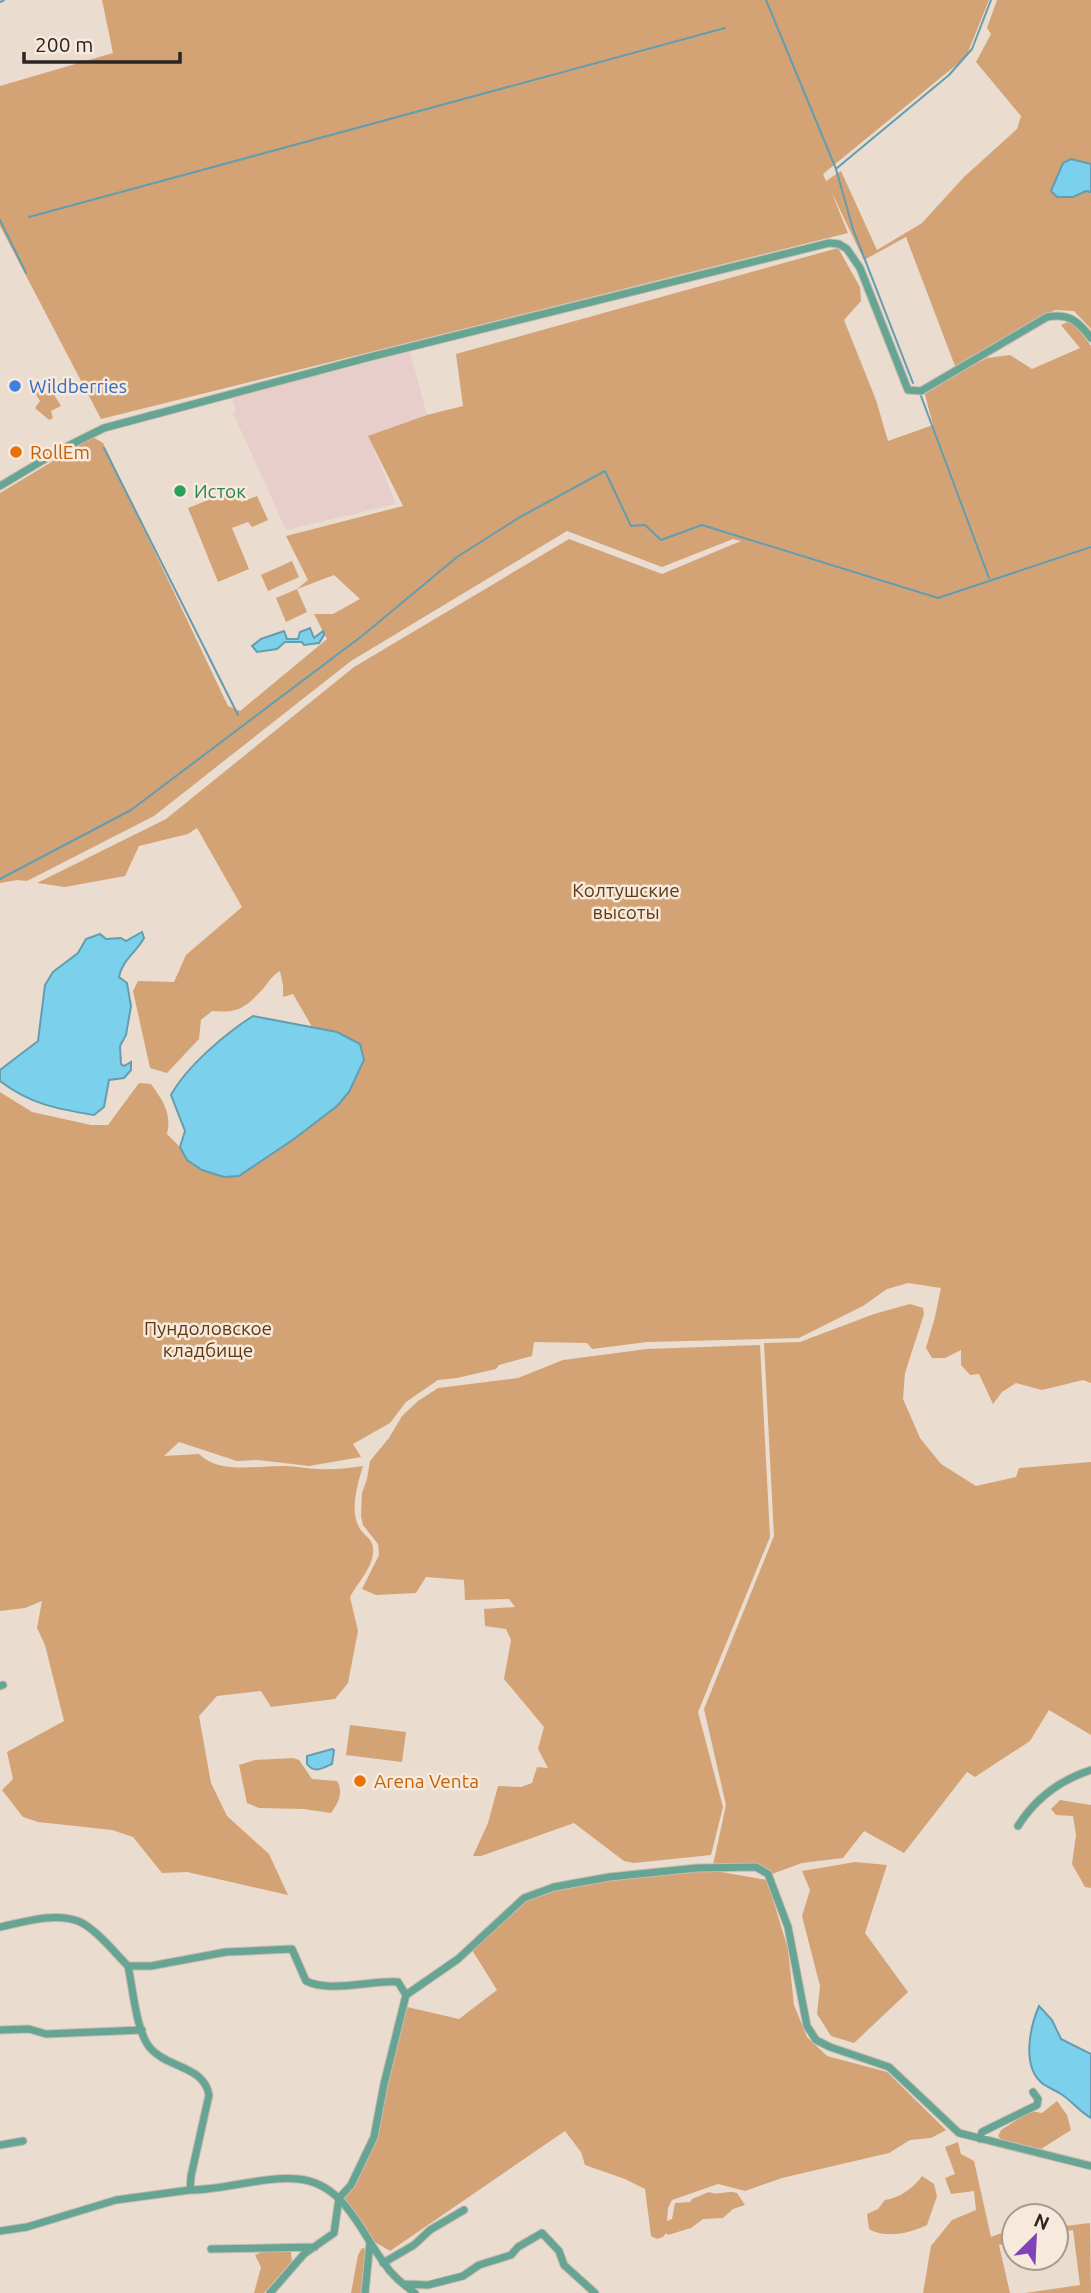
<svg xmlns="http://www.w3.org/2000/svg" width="1091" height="2293" font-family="Ubuntu,sans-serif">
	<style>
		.industrial { fill: #e8cecb }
		.green { fill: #d3a375 }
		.water { fill: #7bd0ec; stroke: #639daf; stroke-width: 2 }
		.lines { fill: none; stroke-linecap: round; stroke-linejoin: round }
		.stream { stroke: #639daf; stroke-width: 2 }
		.minor-casing { stroke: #c7bbb0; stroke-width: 9 }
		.minor { stroke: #66a494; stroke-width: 7 }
		.shop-dot { fill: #3f7fe0; stroke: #f7e9dc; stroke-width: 2.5 }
		.food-dot { fill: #e8710a; stroke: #f7e9dc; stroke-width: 2.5 }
		.leisure-dot { fill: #2e9e5b; stroke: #f7e9dc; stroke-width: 2.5 }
		.labels { text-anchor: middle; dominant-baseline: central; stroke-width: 5; stroke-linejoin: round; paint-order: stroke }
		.shop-label { font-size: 19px; fill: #366cbe; stroke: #f7e9dc; text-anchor: start }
		.food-label { font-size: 19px; fill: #c56008; stroke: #f7e9dc; text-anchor: start }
		.leisure-label { font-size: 19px; fill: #27864d; stroke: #f7e9dc; text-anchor: start }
		.park-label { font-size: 19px; fill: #5d3a13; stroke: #f7e9dc }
	</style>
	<rect width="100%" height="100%" fill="#eadccf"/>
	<path class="industrial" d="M410,352L427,415L369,437L396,504L286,530L233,413L236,411L232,397Z"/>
	<path class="green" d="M102,0H989L966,57L823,174L826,181L841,171L877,250L922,223L964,177L1017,129L1021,116L976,62L991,34L987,28L997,0H1091V329L1074,311L1055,310L955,366L906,237L864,260L831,191L848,233L101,419L0,226V86L113,53Z
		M838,248L860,287L861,301L844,320L876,400L888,441L933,425L924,391L987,358L1010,355L1032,369L1080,348L1061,325L1072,320L1091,346V1383L1083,1380L1042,1390L1016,1383L1002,1392L993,1404L979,1374L970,1375L961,1365V1350L945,1358H932L926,1348L935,1317L941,1288L908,1283L887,1289L863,1306L799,1338L647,1342L592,1349L587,1343L534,1342L532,1356L499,1365L496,1369L457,1378L438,1380L406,1402L390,1423L353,1444L361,1457L309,1466L258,1460L237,1461L179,1442L164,1456L199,1454C220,1475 259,1465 285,1466C296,1466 307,1469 318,1469C333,1470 349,1468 363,1466C358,1482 350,1509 358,1525C363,1537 375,1538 373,1553C372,1568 357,1584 350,1597L358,1631L348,1683L335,1699L271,1707L261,1691L217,1696L199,1716L211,1783L227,1816L269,1854L288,1895L187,1872L162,1873L133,1837L112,1830L38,1822L23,1817L2,1790L13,1779L7,1752L64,1721L45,1645L37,1628L42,1601L25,1608L0,1611V1092L32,1112L91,1125H108L139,1083L151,1084C163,1101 172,1113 167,1134L180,1147L187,1160L351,1089L346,1085L293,994L283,997V985L280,971C270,977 268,984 261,991C244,1009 236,1013 212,1011L201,1020L199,1039L167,1073L150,1068L133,991L138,981L174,982L186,955L242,907L197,828L188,834L139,846L125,876L65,887L37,883L166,819L354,667L569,539L662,574L741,541L733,539L662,567L567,531L351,661L154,816L27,881L17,880L0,883V493L93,437L103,443L228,706L240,711L327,639L314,614H333L360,599L334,575L297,589L307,612L286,622L276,598L297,589L308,580L286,536L403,506L368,436L427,415L463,406L456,354Z
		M41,390L48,395L53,393L61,406L51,411L53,418L49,420L35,408L40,401L35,393Z
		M236,489L241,502L257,496L268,520L252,527L248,522L232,528L249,569L218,582L188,508Z
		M292,561L299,577L268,591L261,575Z
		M910,1304L923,1308L924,1314L905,1373L903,1399L920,1438L941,1464L976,1486L1016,1477L1019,1468L1091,1462V1735L1049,1710L1030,1741L975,1777L967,1772L904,1853L864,1831L843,1858L802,1863L772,1874L753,1866L713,1865L726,1805L704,1709L774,1536L764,1343L800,1342L874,1314Z
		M760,1345L770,1537L698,1712L723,1807L711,1855L634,1863L624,1861L574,1823L481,1856H473L488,1823L498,1786L521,1787L532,1783L537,1767L548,1768L538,1749L544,1727L504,1679L511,1640L506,1629L485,1626L484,1609L515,1607L509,1599L465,1600L464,1580L426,1577L416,1593L376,1595L362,1589L379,1555L378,1544L363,1525L361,1516L362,1493L367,1479L370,1461L389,1438L402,1416L418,1401L438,1388L518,1378L563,1360L647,1349Z
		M350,1725L406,1732L402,1762L346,1755Z
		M293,1758L299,1760L312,1779L337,1781C344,1792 338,1804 331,1813L303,1809L259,1808L247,1803L239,1765L255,1760Z
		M1060,1800L1091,1805V1888L1085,1887L1072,1864L1076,1835L1073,1816L1056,1815L1051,1809Z
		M855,1862L887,1865L865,1933L908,1992L854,2043L831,2036L817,2014L820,1986L802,1916L810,1890L802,1871Z
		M710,1870L767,1880L788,1949L794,2005L807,2037L827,2056L887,2072L946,2130L931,2138L910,2140L889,2153L782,2178L745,2191L718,2184L672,2200L668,2208L667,2221L672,2219L675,2203L690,2202L692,2199L709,2192C719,2196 727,2190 737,2193L745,2205L733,2209L723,2218L703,2219L691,2228L668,2235L666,2233L663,2237L657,2239L651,2236L645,2189L625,2179L585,2165L581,2152L565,2131L390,2251L375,2242L343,2197L370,2150L407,2007L459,2019L497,1990L472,1950C489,1934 505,1915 524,1902C558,1879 666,1875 710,1870Z
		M1057,2101L1067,2115L1071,2130L1041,2149L1003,2141L998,2136L1001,2130L1031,2111L1042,2113Z
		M958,2142L961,2154L974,2161L991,2237L1004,2232L1014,2222V2242L999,2245L1010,2293H923L931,2246L952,2220L976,2210L974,2191L951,2194L945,2178L955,2174L945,2147Z
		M922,2176L934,2184L937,2196L927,2225C911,2233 885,2239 869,2229L867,2214L878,2209L885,2200C899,2198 914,2188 922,2176Z
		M1090,2223L1091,2293H1025L1080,2285L1073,2230L1056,2233V2227Z
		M362,2248L366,2249L362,2293H351L358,2255Z
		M262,2252H291L292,2261L264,2293H254L261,2267L255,2255Z"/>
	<path class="water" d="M1071,159L1091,164V192L1086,191L1073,197H1057L1051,191L1063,163Z
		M310,628L314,638L323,631L324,635L319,643L304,645L302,642H285L277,649L257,652L252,646L261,639L284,631L287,639H298L300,632Z
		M142,932L144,938C136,953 122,960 119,977L127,983L131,1006L126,1035L120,1046L121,1064L124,1066L131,1062V1070L124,1078L109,1080L104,1107L94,1115C57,1109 30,1104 0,1081V1070L38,1041L45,985L53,972L78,953L86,939L100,934L106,939L121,938L126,941Z
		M253,1016L337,1032L360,1044L364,1060L349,1092L337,1106L294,1139L239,1176L224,1177L202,1170L187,1160L180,1147L185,1131L171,1095C187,1066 225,1034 253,1016Z
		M332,1749L334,1750L332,1764C322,1768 315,1774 307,1764V1756Z
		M1039,2006L1052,2020L1061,2039L1091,2054V2118C1080,2112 1072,2101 1061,2094C1055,2090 1049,2088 1043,2084C1021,2067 1030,2027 1039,2006Z"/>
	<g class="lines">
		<path class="stream" d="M766,0L836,169L853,229L913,383
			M0,2L4,0
			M837,168L949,75L972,49L991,0
			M29,217L725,28
			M0,220L26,273
			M921,396L989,578
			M104,448L238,715
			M0,879L131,810L362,636L457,557L520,517L605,471L631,526L645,525L661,540L702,525L938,598L1091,547"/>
		<g class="minor-casing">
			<path id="minor" d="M0,486L62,449L104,428L370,357L829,243L839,244L847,249L860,268L908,390L921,391L1047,317C1069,313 1078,321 1091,338
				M0,1686L3,1685
				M1018,1826C1035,1799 1060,1780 1091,1770
				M0,1927C24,1922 54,1912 78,1921C94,1927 115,1953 128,1966
				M128,1966H151L226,1952L292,1949L306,1981C330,1993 370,1980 398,1982L406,1995L384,2084L374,2137L351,2185L339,2198L334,2233L304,2254L270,2293
				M128,1966C133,1988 136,2033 151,2049C168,2068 204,2066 209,2095L191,2176L190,2190C226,2190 262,2176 298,2179C344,2183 360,2231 384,2263C392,2276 403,2284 415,2293
				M406,1995L458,1959L524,1898L554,1887L609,1877L697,1868L756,1867L768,1874L788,1927L807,2026L816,2040L830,2047L889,2067L959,2133L1091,2166
				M0,2030L29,2029L46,2034L142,2030
				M980,2139L982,2132L1037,2105L1038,2099L1033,2092
				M0,2145L23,2141
				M0,2231L27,2227L116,2200L190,2190
				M211,2249L315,2247
				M383,2263L414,2245L430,2230L464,2210
				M404,2284L428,2285L463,2276L479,2265L511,2255L518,2247L542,2233L559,2251L564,2265L595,2293
				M365,2293L370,2242"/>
		</g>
		<use href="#minor" class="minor"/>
	</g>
	<circle class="shop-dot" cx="15" cy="386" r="7"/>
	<g class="food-dot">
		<circle cx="16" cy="452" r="7"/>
		<circle cx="360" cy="1781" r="7"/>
	</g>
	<circle class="leisure-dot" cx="180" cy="491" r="7"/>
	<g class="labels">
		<g class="shop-label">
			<text x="29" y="386">Wildberries</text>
		</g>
		<g class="food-label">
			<text x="30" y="452">RollEm</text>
			<text x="374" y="1781">Arena Venta</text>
		</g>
		<g class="leisure-label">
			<text x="194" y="491">Исток</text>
		</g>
		<g class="park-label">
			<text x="626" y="890">Колтушские<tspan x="626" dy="22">высоты</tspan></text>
			<text x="208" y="1328">Пундоловское<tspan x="208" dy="22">кладбище</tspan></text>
		</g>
	</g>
	<g transform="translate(1035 2237) rotate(24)"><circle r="33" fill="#f7e9dc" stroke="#a59b91" stroke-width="2"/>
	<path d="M0-5L12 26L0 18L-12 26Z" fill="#7f43b9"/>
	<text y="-10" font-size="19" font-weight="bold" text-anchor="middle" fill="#2a2520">N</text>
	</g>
	<path d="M24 52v10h156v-10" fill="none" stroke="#2a2520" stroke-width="3.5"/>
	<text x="35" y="52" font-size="21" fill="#2a2520" stroke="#f7e9dc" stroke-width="5" paint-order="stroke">200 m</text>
</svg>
